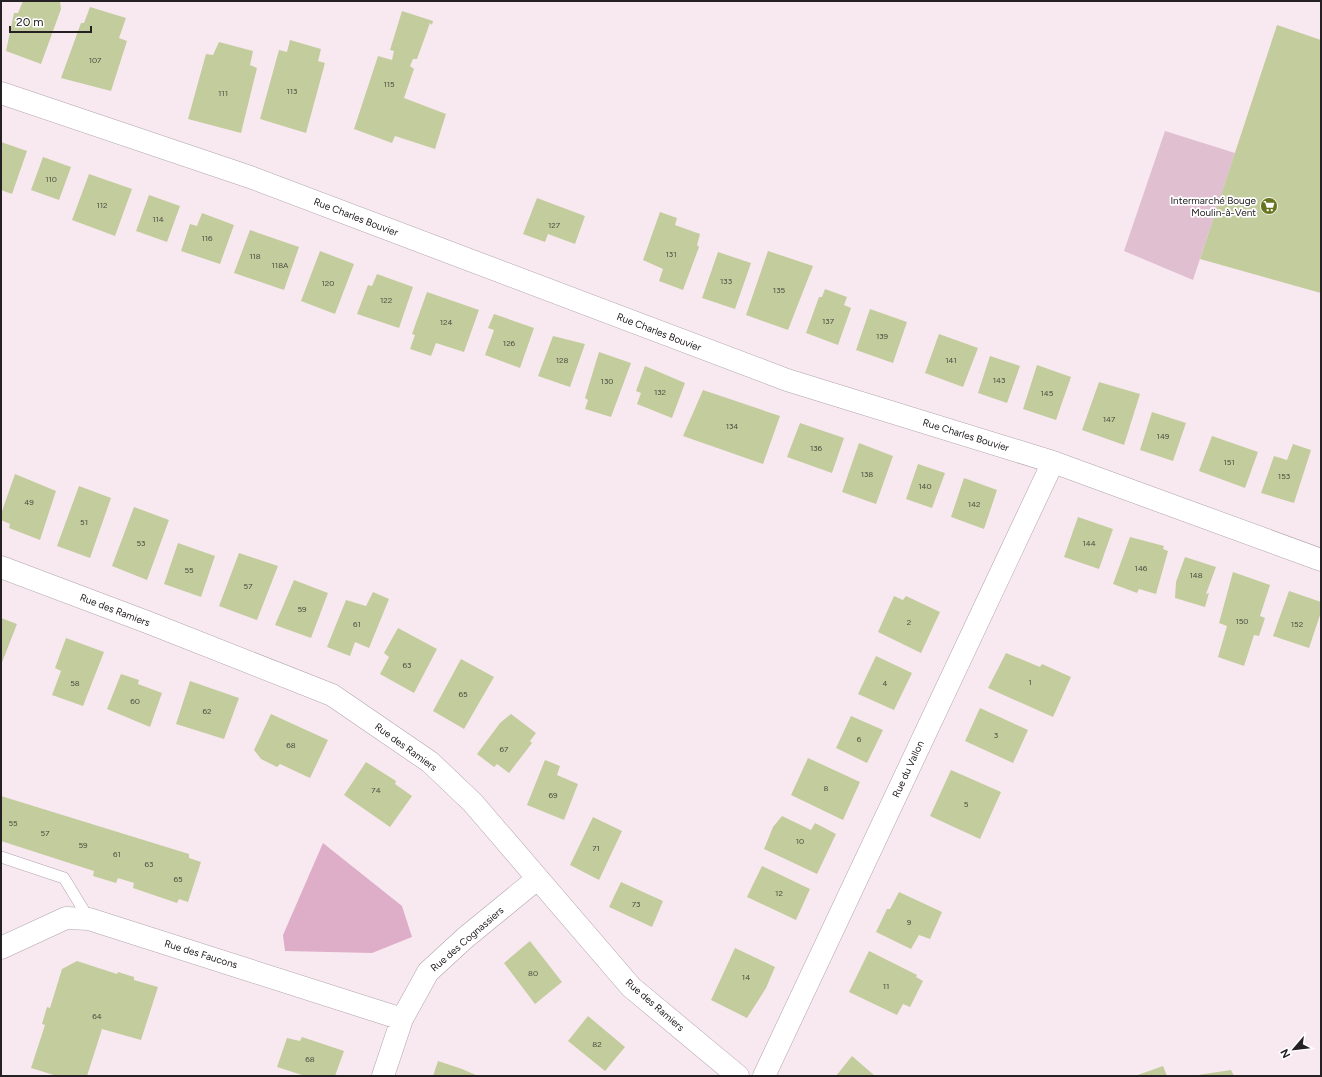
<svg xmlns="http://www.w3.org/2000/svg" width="1322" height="1077" font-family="Figtree,sans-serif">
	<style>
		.green { fill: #e0bfd0 }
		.forest { fill: #deaec8 }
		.building { fill: #c3cc9c }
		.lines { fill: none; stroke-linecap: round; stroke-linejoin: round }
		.service-casing { stroke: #b1a3aa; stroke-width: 12 }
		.minor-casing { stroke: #b1a3aa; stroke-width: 23 }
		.service { stroke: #fff; stroke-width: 11 }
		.minor { stroke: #fff; stroke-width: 22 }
		.labels { text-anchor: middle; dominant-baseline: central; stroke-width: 3.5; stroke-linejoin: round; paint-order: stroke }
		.number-label { font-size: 8px; fill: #4c4b41 }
		.poi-label { font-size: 10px; fill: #252023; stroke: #fff; text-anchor: end }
		.street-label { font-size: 10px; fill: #252023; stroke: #fff }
	</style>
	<rect width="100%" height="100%" fill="#f8e9f1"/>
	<path class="green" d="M1165,131L1235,153L1193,280L1124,251Z"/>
	<path class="forest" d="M323,843L402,906L412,937L372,953L285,951L283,935Z"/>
	<path class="building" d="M23,1H60L61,9L41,64L6,51L14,13H18Z
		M90,7L126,18L119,38L127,41L111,91L61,78L81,23H84Z
		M402,11L433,21L432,25L430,23L417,59H413L410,66L414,69L404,98L446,114L435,149L395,136L392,143L354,129L378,56L392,60L394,51L390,50Z
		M1277,25L1321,40V293L1200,259Z
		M290,40L321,49L318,61L325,63L306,133L260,119L279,50L287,52Z
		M219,42L253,51L250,65L257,68L241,133L188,119L206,54L213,55Z
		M1,142L27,151L12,194L1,190Z
		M43,157L71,167L59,200L31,190Z
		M89,174L132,189L115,236L72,220Z
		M149,195L180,206L167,242L136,231Z
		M537,198L585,216L575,244L548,234L545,242L523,234Z
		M660,212L677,218L675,225L700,234L697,245L699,247L683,290L659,281L663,269L643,260Z
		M202,213L234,225L220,264L181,251L190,224L197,226Z
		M250,230L299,247L284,290L234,273Z
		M320,251L354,264L335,314L301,301Z
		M768,251L813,266L788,330L746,315Z
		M718,252L751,263L735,309L702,298Z
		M377,274L413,287L399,328L357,314L368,285L372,286Z
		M825,289L847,297L844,305L851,308L838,345L806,333L819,297H822Z
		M427,292L479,310L464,352L436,343L431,356L410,349L415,335L412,334Z
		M870,309L907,322L893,363L856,350Z
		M494,314L534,328L520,368L485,355L494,330L488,328Z
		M939,334L978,348L963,387L925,373Z
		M553,336L585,344L570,387L538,376Z
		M599,352L631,363L611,417L585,409L588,400L585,398Z
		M990,356L1020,366L1007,403L978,393Z
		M1037,365L1071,377L1056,420L1023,409Z
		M645,366L685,383L672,418L637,404L641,393L636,391Z
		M1099,382L1140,394L1124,445L1082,430Z
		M703,390L780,416L763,464L683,436Z
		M1152,412L1186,423L1173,461L1140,450Z
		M800,423L844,438L832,473L787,457Z
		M1212,436L1258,452L1245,488L1199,471Z
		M859,443L893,456L876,504L842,492Z
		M1293,444L1311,450L1294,503L1261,493L1274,456L1287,460Z
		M918,464L945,473L932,508L906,499Z
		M15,474L56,491L40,540L9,528L10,524L1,520V514Z
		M964,478L997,490L984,529L951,517Z
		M79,486L111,498L90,558L57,546Z
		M134,507L169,520L147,580L112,566Z
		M1078,517L1113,529L1099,569L1064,557Z
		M1130,537L1164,546L1163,549L1168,551L1156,594L1139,589L1137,593L1113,584Z
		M178,543L215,556L201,597L164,584Z
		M239,553L278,566L257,620L219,606Z
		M1185,557L1216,567L1206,594L1209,593L1205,607L1175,598L1176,582Z
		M1233,572L1270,585L1260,616L1265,618L1259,636L1254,635L1244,666L1218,657L1227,626L1219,623Z
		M294,580L328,593L311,638L275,625Z
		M1289,591L1321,602V612L1309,648L1273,636Z
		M373,592L389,599L369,648L355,642L350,656L327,647L346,600L366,606Z
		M894,596L903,600L906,596L940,612L921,653L878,632Z
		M1,618L17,624L1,665Z
		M398,628L437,649L414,693L380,674L389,657L384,653Z
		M66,638L104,652L83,706L52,695L61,671L55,668Z
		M1006,653L1040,667L1042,664L1071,677L1053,717L988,688Z
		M876,656L912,673L894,710L858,694Z
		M461,659L494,677L464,729L433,711Z
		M121,674L139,680L138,684L162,693L150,727L107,709Z
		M190,681L239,698L224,739L176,724Z
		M980,708L1028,730L1013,763L965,741Z
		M271,714L328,740L310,778L280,764L277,767L261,759L254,750Z
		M511,714L536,733L530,741L532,743L509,773L497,764L494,767L477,754L500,723Z
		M851,716L883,730L867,763L836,748Z
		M808,758L860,782L843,820L791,795Z
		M545,760L560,766L557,775L578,784L564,820L527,805Z
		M366,762L396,781L395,784L412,796L390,827L344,795Z
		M951,770L1001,792L980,839L930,816Z
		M1,796L189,854V858L201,862L188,902L179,899L177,903L133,888L134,883L118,878L116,883L93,876L94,871L1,841Z
		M782,816L811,830L815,823L836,834L817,874L764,849L773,827Z
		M593,817L622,831L599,880L570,865Z
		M762,866L810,889L796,920L747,897Z
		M621,882L663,901L652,927L609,907Z
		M899,892L942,912L930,939L919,935L911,949L876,932L887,909H890Z
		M530,941L562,982L535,1004L504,963Z
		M735,948L775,967L766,988L747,1018L711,1000Z
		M869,951L917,975L916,977L923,981L910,1007L903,1004L897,1015L849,992Z
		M77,961L117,974L118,972L134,977V980L158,987L141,1040L102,1029L87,1076H57L31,1068L45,1025L42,1024L47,1007L50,1008L62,969Z
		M588,1016L625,1047L605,1071L568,1041Z
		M302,1037L344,1051L335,1076H305L277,1067L287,1038L300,1041Z
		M852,1056L875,1076H836Z
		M438,1061L462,1069L478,1076H433Z
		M1163,1066L1167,1076H1135Z
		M1231,1070L1234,1076H1198V1075Z"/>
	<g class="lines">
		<g class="service-casing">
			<path id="service" d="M1,857L64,878L89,919"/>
		</g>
		<g class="minor-casing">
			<path id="minor" d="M1,93L250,177L787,380L1053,462L1321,560
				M1,567L147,622L332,695L430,762L473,803L631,987L738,1076
				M1,948L66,918L89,919L402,1019
				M383,1076L402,1019L428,972L465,938L537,879
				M764,1076L1053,462"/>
		</g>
		<use href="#service" class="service"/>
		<use href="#minor" class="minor"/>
	</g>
	<defs>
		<g id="supermarket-disc" transform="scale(0.9)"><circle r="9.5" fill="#69741f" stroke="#fff"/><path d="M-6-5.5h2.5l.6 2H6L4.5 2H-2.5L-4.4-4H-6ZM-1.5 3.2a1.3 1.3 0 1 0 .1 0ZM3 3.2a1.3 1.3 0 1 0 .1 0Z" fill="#fff"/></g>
	</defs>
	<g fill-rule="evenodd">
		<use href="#supermarket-disc" x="1269" y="206"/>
	</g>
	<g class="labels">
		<g class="number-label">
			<text x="95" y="60">107</text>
			<text x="389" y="84">115</text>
			<text x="292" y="91">113</text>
			<text x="223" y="93">111</text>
			<text x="51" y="179">110</text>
			<text x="102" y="205">112</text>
			<text x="158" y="219">114</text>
			<text x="554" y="225">127</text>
			<text x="207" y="238">116</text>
			<text x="671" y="254">131</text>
			<text x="255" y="256">118</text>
			<text x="280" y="265">118A</text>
			<text x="726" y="281">133</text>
			<text x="328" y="283">120</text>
			<text x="779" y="290">135</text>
			<text x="386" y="300">122</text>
			<text x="828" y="321">137</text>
			<text x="446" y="322">124</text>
			<text x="882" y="336">139</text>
			<text x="509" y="343">126</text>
			<text x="562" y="360">128</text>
			<text x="951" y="360">141</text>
			<text x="999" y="380">143</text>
			<text x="607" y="381">130</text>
			<text x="660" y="392">132</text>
			<text x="1047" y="393">145</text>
			<text x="1109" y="419">147</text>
			<text x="732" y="426">134</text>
			<text x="1163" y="436">149</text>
			<text x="816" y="448">136</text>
			<text x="1229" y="462">151</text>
			<text x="867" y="474">138</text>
			<text x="1284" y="476">153</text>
			<text x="925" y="486">140</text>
			<text x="29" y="502">49</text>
			<text x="974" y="504">142</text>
			<text x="84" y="522">51</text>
			<text x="141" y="543">53</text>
			<text x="1089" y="543">144</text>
			<text x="1141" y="568">146</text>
			<text x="189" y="570">55</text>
			<text x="1196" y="575">148</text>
			<text x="248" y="586">57</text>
			<text x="302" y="609">59</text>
			<text x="1242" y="621">150</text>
			<text x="909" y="622">2</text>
			<text x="357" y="624">61</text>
			<text x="1297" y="624">152</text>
			<text x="407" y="665">63</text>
			<text x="1030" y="682">1</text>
			<text x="75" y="683">58</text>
			<text x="885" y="683">4</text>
			<text x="463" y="694">65</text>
			<text x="135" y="701">60</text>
			<text x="207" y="711">62</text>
			<text x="996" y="735">3</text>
			<text x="859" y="739">6</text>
			<text x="291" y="745">68</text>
			<text x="504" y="749">67</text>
			<text x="826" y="788">8</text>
			<text x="376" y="790">74</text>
			<text x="553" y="795">69</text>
			<text x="966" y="804">5</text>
			<text x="13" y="823">55</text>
			<text x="45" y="833">57</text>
			<text x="800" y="841">10</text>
			<text x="83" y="845">59</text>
			<text x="596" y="848">71</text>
			<text x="117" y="854">61</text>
			<text x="149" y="864">63</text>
			<text x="178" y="879">65</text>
			<text x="779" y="893">12</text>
			<text x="636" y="904">73</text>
			<text x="909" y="922">9</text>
			<text x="533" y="973">80</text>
			<text x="746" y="977">14</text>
			<text x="886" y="986">11</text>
			<text x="97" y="1016">64</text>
			<text x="597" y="1044">82</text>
			<text x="310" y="1059">68</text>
		</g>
		<g class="poi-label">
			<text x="1256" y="200">Intermarché Bouge<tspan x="1256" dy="12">Moulin-à-Vent</tspan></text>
		</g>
		<g class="street-label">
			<text transform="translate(356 217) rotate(21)">Rue Charles Bouvier</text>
			<text transform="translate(659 332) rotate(21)">Rue Charles Bouvier</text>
			<text transform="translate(966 435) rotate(17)">Rue Charles Bouvier</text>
			<text transform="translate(115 610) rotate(21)">Rue des Ramiers</text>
			<text transform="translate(406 747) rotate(36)">Rue des Ramiers</text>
			<text transform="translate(908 769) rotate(-65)">Rue du Vallon</text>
			<text transform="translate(467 939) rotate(-41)">Rue des Cognassiers</text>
			<text transform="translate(201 954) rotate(17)">Rue des Faucons</text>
			<text transform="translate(655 1005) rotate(41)">Rue des Ramiers</text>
		</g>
	</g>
	<rect width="1322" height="1077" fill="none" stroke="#252023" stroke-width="4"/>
	<g transform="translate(1294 1049) rotate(242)" stroke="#ffffff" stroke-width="3" paint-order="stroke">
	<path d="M0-3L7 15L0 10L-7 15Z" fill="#252023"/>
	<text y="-6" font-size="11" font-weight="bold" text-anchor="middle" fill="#252023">N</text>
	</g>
	<path d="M10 26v6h81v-6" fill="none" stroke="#252023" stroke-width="2"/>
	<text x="16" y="26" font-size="12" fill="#252023" stroke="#ffffff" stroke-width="3" paint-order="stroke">20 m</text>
</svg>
